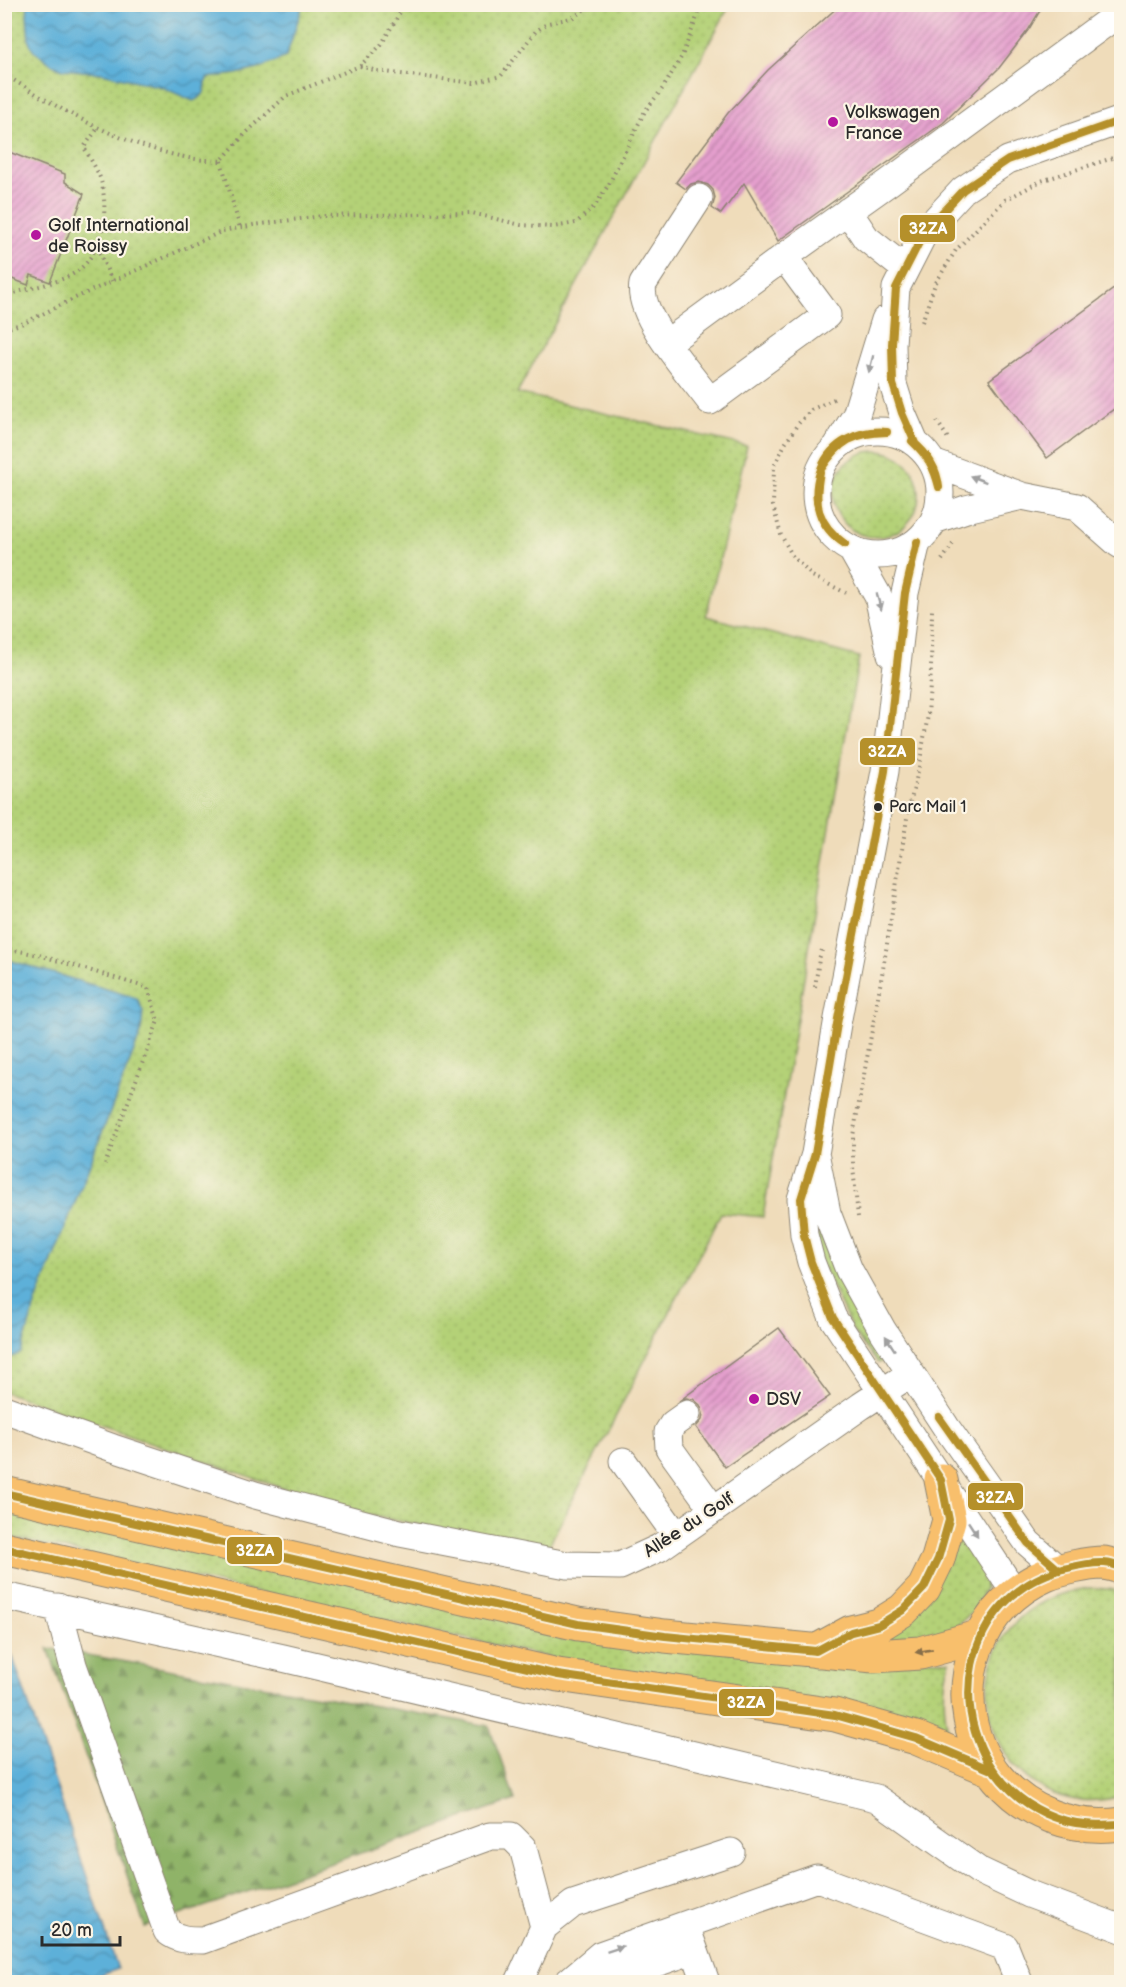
<svg xmlns="http://www.w3.org/2000/svg" width="1126" height="1987" font-family="'Balsamiq Sans',sans-serif">
	<style>
		.grass { fill: url(#grass-dots); stroke: #707e51; stroke-width: 1.5 }
		.forest { fill: url(#forest-firs); stroke: #5d6f4a; stroke-width: 1.5 }
		.water { fill: url(#water-waves); stroke: #446e82; stroke-width: 1.5 }
		.building { fill: url(#building-hatch) }
		.lines { fill: none; stroke-linecap: round; stroke-linejoin: round }
		.minor-casing { stroke: #8d8472; stroke-width: 29 }
		.major-casing { stroke: #8d8472; stroke-width: 35 }
		.path { stroke: #8d8472; stroke-width: 4; stroke-dasharray: 1.5 4.5; stroke-linecap: butt }
		.minor { stroke: #fff; stroke-width: 27 }
		.major { stroke: #f8bf6c; stroke-width: 33 }
		.bus-1-casing { stroke: #fcf5e5; stroke-width: 12 }
		.bus-1 { stroke: #b5902a; stroke-width: 8 }
		.oneway { fill: #a0a0a0 }
		.oneway2 { fill: #876e48 }
		.poi-dot { fill: #b5179e; stroke: #fcf5e5; stroke-width: 2 }
		.bus-dot { fill: #2b2b2b; stroke: #fcf5e5; stroke-width: 2 }
		.labels { text-anchor: middle; dominant-baseline: central; stroke-width: 4.5; stroke-linejoin: round; paint-order: stroke }
		.bus-label { font-size: 16px; fill: #2b2b2b; stroke: #fcf5e5; text-anchor: start }
		.poi-label { font-size: 18px; fill: #2b2b2b; stroke: #fcf5e5; text-anchor: start }
		.street-label { font-size: 18px; fill: #2b2b2b; stroke: #fcf5e5 }
		.line-badge { stroke: #fcf5e5; stroke-width: 2 }
		.badge-label { font-size: 16px; text-anchor: middle; font-weight: bold; fill: #fff }
	</style>
	<defs>
		<pattern id="grass-dots" width="8" height="8" patternUnits="userSpaceOnUse" patternTransform="scale(1.5)"><rect width="8" height="8" fill="#b4d177"/><path d="M2 2h.1M6 6h.1" fill="none" stroke="#9bb467" stroke-width="1.8" stroke-linecap="round"/></pattern>
		<pattern id="forest-firs" width="22" height="20" patternUnits="userSpaceOnUse" patternTransform="scale(1.5)"><rect width="22" height="20" fill="#8fb368"/><path d="M5 1l3.5 6h-7zM16 11l3.5 6h-7z" fill="#759256"/></pattern>
		<pattern id="water-waves" width="16" height="10" patternUnits="userSpaceOnUse" patternTransform="scale(1.5)"><rect width="16" height="10" fill="#5db0d9"/><path d="M0 5q4-4 8 0t8 0" fill="none" stroke="#4d8fb0"/></pattern>
		<pattern id="building-hatch" width="6" height="6" patternUnits="userSpaceOnUse" patternTransform="scale(1.5)"><rect width="6" height="6" fill="#e59fce"/><path d="M-1 1l2-2M0 6l6-6M5 7l2-2" fill="none" stroke="#ba82a7"/></pattern>
	</defs>
	<rect width="100%" height="100%" fill="#fcf5e5"/>
	<filter id="ink" filterUnits="userSpaceOnUse"><feTurbulence type="fractalNoise" baseFrequency=".0167" numOctaves="2"/><feDisplacementMap in="SourceGraphic" scale="12" xChannelSelector="R" yChannelSelector="G"/><feConvolveMatrix kernelMatrix="1 2 1 2 8 2 1 2 1" color-interpolation-filters="sRGB"/></filter>
	<filter id="wash" filterUnits="userSpaceOnUse"><feTurbulence type="fractalNoise" baseFrequency=".008" numOctaves="4" result="noise"/><feDisplacementMap in="SourceGraphic" scale="24" xChannelSelector="R" yChannelSelector="G"/><feGaussianBlur stdDeviation="1.35" result="paint"/><feColorMatrix in="noise" values="0 0 0 0 0 0 0 0 0 0 0 0 0 0 0 0 0 1.4 0 .05"/><feComposite in="paint" operator="in"/></filter>
	<g filter="url(#wash)">
		<rect width="100%" height="100%" fill="#efdcba"/>
		<path class="grass" d="M5,5H730L517,393L747,446L706,616L859,657L763,1217L721,1213L547,1549L352,1512L5,1392Z
			M833 494a43 43 0 1 1 86 0a43 43 0 1 1-86 0Z
			M813,1202C820,1229 827,1256 840,1281C853,1307 871,1331 886,1356L884,1361L878,1363L854,1333L816,1252Z
			M5,1505L610,1640L950,1661C942,1685 943,1711 949,1736L602,1669L5,1536Z
			M952,1511L985,1566V1589L974,1611L953,1628L910,1643L872,1637L905,1621Z
			M1088,1588L1109,1589L1122,1592L1121,1796C982,1834 923,1614 1088,1588Z"/>
		<path class="forest" d="M48,1648L489,1726L515,1800L145,1927Z"/>
		<path class="water" d="M28,5V4L303,5L286,57L258,69L236,74L207,78C204,91 207,95 193,101L162,87L102,73L63,69L53,65L34,51L29,42L27,14Z
			M5,959L137,998L143,1011L141,1033L36,1302L21,1353L5,1360Z
			M4,1653L12,1655L118,1969L82,1982H5Z"/>
		<g id="blocks">
			<path class="building" d="M841,4H1044L1029,29L999,68L943,123L778,241L744,183L721,214L712,208L715,198L713,190L708,185L699,182L691,184L686,189L676,182L728,113L768,70Z
				M4,150L65,174V182L84,194L50,282L31,275L28,285L4,276Z
				M1122,283V403L1047,458L989,380Z
				M779,1328L830,1396L725,1467L696,1427L702,1420L703,1413L700,1405L693,1399L686,1398L679,1401Z"/>
		</g>
	</g>
	<g filter="url(#ink)">
		<use href="#blocks" fill-opacity="0" stroke="#8d8472" stroke-width="1.5"/>
		<g class="lines">
			<g class="minor-casing">
				<path id="minor" d="M699,198L643,284C636,315 691,375 710,401L827,315L784,257
					M848,211L866,238L905,269
					M667,343L784,257L888,183L1122,11
					M816 493a62 62 0 1 1 124 0a62 62 0 1 1-124 0Z
					M915,443L902,413L893,384L892,344L896,288L925,231L963,190L1008,160L1122,120
					M837,446L856,415L885,320
					M933,463L1022,496L1077,507L1119,544L1122,542
					M934,520L966,509L1022,496
					M917,542L905,593L885,771L837,1024L815,1154L801,1199L804,1235L811,1262L833,1318L1015,1593
					M852,550L878,596L891,654
					M816,1158L827,1213L849,1270L883,1331L946,1427L1028,1543L1059,1570
					M4,1409L113,1448L255,1495L400,1533L567,1565L620,1566L659,1548L861,1406L910,1374
					M687,1414L673,1424L668,1432L669,1448L713,1509
					M623,1461L676,1535
					M4,1596L283,1658L876,1798L978,1870L1029,1894L1122,1929
					M58,1607L73,1665L167,1931C178,1940 189,1940 203,1940L490,1836H511L523,1848L544,1927
					M688,1932L706,1982
					M519,1982L544,1927L573,1904L731,1852
					M568,1982L600,1955L817,1878L1005,1947L1019,1982
					M601,1982L694,1950"/>
			</g>
			<g class="major-casing">
				<path id="major" d="M4,1493L578,1624L665,1636L874,1656L920,1653L981,1636
					M4,1548L558,1675L835,1715L916,1738L989,1769
					M1122,1567C1116,1566 1109,1564 1104,1563C1087,1563 1061,1569 1046,1575C1014,1589 988,1615 976,1648C942,1746 1019,1838 1122,1824
					M816,1651L851,1632L879,1625L903,1610L924,1588L938,1559L949,1520L941,1480"/>
			</g>
			<path class="path" d="M360,66L377,71L474,83L501,76L536,31L548,23L572,18L593,4
				M4,74C62,111 121,145 189,158C199,160 211,160 221,161L246,133L286,96L360,66L381,45L405,4
				M221,161L240,228
				M97,247L112,281
				M4,297C25,288 52,285 71,275C101,259 109,217 102,185C100,173 90,159 84,147L98,128
				M922,322L935,284L956,250L1005,200L1041,181L1122,155
				M4,329L24,323L75,298L223,231L254,225L322,216L472,213L521,225L553,227L576,223L595,206L609,184L645,111L663,88L682,56L702,4
				M834,399L811,410L797,425L785,444L774,466L773,506L781,535L793,557L812,576L846,593
				M937,421L949,440
				M942,560L955,541
				M4,948L39,955L148,988L158,1021L105,1164
				M815,987L819,959L822,950
				M858,1217L853,1167V1136L883,969L908,812L919,767L928,715L931,670L932,610"/>
			<use href="#minor" class="minor"/>
			<use href="#major" class="major"/>
			<g class="bus-1-casing">
				<path id="bus-1" d="M912,441C927,453 937,467 939,487
					M912,441C927,455 934,467 939,487
					M915,443L902,413L893,384L892,344L896,288L925,231L963,190L1008,160L1122,120
					M821,469C831,442 860,429 887,432
					M821,469C840,440 853,433 887,432
					M820,472C814,504 816,523 845,544
					M820,472C811,500 819,527 845,544
					M939,1417L1028,1543L1059,1570
					M4,1493L578,1624L665,1636L816,1651L851,1632L879,1625L903,1610L924,1588L938,1559L949,1520L941,1480L833,1318L811,1262L804,1235L801,1199L815,1154L837,1024L885,771L905,593L917,542
					M4,1548L558,1675L835,1715L916,1738L989,1769
					M1122,1567C1116,1566 1110,1563 1104,1563C1091,1562 1076,1566 1063,1569C963,1596 938,1722 1012,1791C1031,1809 1058,1822 1085,1824C1097,1826 1110,1824 1122,1824"/>
			</g>
			<use href="#bus-1" class="bus-1"/>
		</g>
		<defs><path id="oneway-solid" d="M-6-.8H1V-3.2L6.5 0L1 3.2V.8H-6Z" transform="scale(1.5)"/></defs>
		<g class="oneway">
			<use href="#oneway-solid" transform="translate(871 364) rotate(105)"/>
			<use href="#oneway-solid" transform="translate(978 479) rotate(-159)"/>
			<use href="#oneway-solid" transform="translate(879 602) rotate(74)"/>
			<use href="#oneway-solid" transform="translate(890 1343) rotate(-123)"/>
			<use href="#oneway-solid" transform="translate(973 1529) rotate(57)"/>
			<use href="#oneway-solid" transform="translate(615 1949) rotate(-19)"/>
		</g>
		<use class="oneway2" href="#oneway-solid" transform="translate(924 1651) rotate(169)"/>
	</g>
	<g class="poi-dot">
		<circle cx="833" cy="122" r="6"/>
		<circle cx="36" cy="235" r="6"/>
		<circle cx="754" cy="1399" r="6"/>
	</g>
	<circle class="bus-dot" cx="878" cy="807" r="5"/>
	<g class="labels">
		<g class="bus-label">
			<text x="889" y="807">Parc Mail 1</text>
		</g>
		<g class="poi-label">
			<text x="845" y="112">Volkswagen<tspan x="845" dy="21">France</tspan></text>
			<text x="48" y="225">Golf International<tspan x="48" dy="21">de Roissy</tspan></text>
			<text x="766" y="1399">DSV</text>
		</g>
		<g class="street-label">
			<text transform="translate(689 1525) rotate(-33)">Allée du Golf</text>
		</g>
	</g>
	<g class="line-badge">
		<rect x="899" y="214" width="57" height="29" rx="6" fill="#b5902a"/>
		<rect x="859" y="737" width="57" height="29" rx="6" fill="#b5902a"/>
		<rect x="967" y="1482" width="57" height="29" rx="6" fill="#b5902a"/>
		<rect x="226" y="1536" width="57" height="29" rx="6" fill="#b5902a"/>
		<rect x="718" y="1688" width="57" height="29" rx="6" fill="#b5902a"/>
	</g>
	<g class="badge-label">
		<text x="928" y="234">32ZA</text>
		<text x="887" y="757">32ZA</text>
		<text x="995" y="1503">32ZA</text>
		<text x="255" y="1556">32ZA</text>
		<text x="746" y="1708">32ZA</text>
	</g>
	<rect width="1126" height="1987" fill="none" stroke="#fcf5e5" stroke-width="24"/>
	<path d="M42 1936v9h78v-9" fill="none" stroke="#2b2b2b" stroke-width="3"/>
	<text x="51" y="1936" font-size="18" fill="#2b2b2b" stroke="#fcf5e5" stroke-width="4.5" paint-order="stroke">20 m</text>
</svg>
